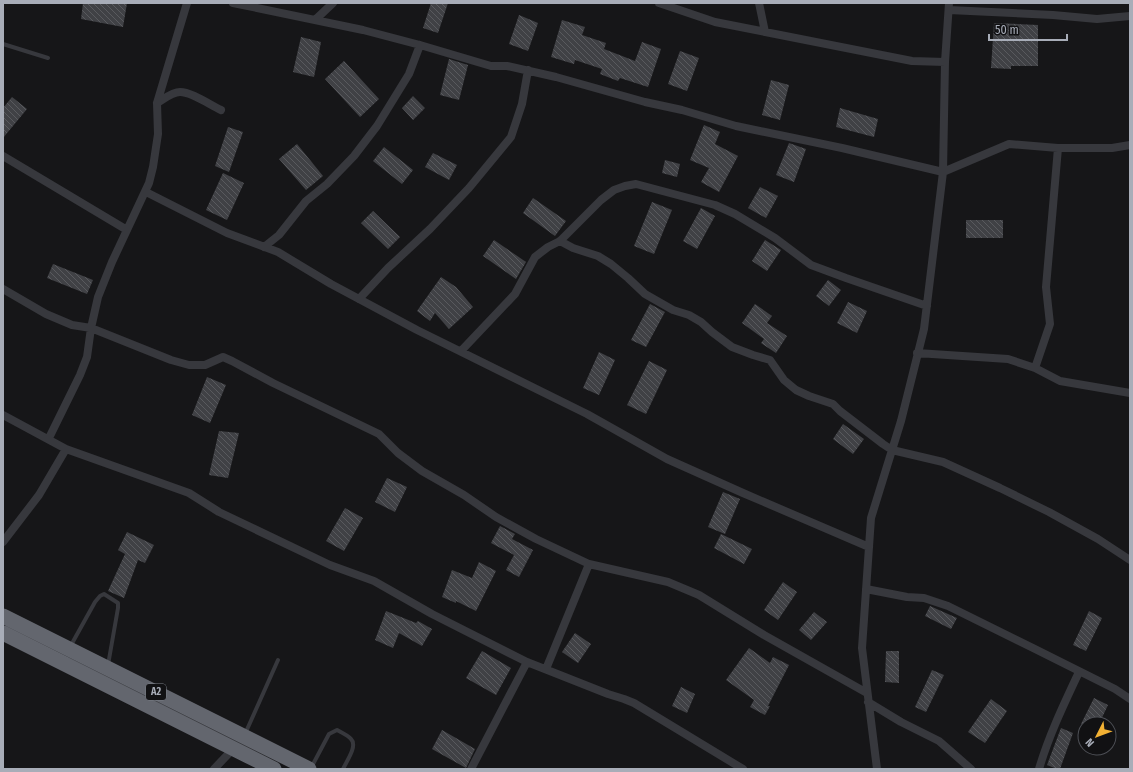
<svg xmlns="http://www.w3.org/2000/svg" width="1133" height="772" font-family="'Fira Sans Condensed',sans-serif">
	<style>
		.building { fill: url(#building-back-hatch) }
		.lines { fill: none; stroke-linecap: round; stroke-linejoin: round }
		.lane { stroke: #37383d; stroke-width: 4 }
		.street { stroke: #37383d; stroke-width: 8 }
		.highway { stroke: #63666e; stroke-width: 15 }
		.labels { text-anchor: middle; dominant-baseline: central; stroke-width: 4; stroke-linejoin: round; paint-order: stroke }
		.shield { fill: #111113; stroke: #7b7e86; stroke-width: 1 }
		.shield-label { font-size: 10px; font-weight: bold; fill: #a8adb8 }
	</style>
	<defs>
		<pattern id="building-back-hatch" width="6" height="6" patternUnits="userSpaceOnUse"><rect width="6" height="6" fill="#404145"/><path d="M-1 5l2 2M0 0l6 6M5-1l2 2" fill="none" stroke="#595a5e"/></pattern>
	</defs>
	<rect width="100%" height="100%" fill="#161618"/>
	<path class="building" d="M83,3H127L123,27L81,19Z
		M431,3H448L438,33L423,28Z
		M519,15L538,23L528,51L509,44Z
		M562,20L585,27L582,35L606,43L604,49L635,61L642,42L661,49L648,87L620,78L618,81L600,74L602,69L575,60L574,64L551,57Z
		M994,23L1038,25V66H1011V69L991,68Z
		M301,37L321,42L314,77L293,72Z
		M680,51L699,58L687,91L668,84Z
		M449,59L468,65L459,100L440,95Z
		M344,61L379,99L360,117L325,79Z
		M771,80L789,85L780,120L762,115Z
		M413,96L425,108L413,120L402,108Z
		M12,97L27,109L3,138V108Z
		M840,108L878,119L874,137L836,127Z
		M704,125L720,132L715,144L738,156L719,192L701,182L709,168L690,160Z
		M228,127L243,132L229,172L215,166Z
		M789,143L806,149L794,182L776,175Z
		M297,144L323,176L306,190L279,159Z
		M384,147L413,170L402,184L373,161Z
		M433,153L457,165L449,180L425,167Z
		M665,160L680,164L677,177L662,173Z
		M223,173L244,183L227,220L206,210Z
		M760,187L778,196L766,218L748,208Z
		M533,198L566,221L555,236L523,213Z
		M652,202L672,210L654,254L634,246Z
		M701,208L715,216L697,249L683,241Z
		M373,211L400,237L388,249L361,223Z
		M966,220H1003V238H966Z
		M494,240L526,262L516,279L483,256Z
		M765,240L781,250L767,271L752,261Z
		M53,264L93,280L87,294L47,278Z
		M441,277L456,287L473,307L449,329L435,313L430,321L417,311Z
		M828,280L841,290L829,306L816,296Z
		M848,302L867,311L857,333L837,323Z
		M650,304L665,312L646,347L631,340Z
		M755,304L772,316L767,323L787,336L776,353L761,343L764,339L742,323Z
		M599,352L615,360L599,395L583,388Z
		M649,361L667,370L646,414L627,405Z
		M207,377L226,385L210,423L192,415Z
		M843,424L864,439L853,454L833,439Z
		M219,431L239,433L228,478L209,475Z
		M387,478L407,487L395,512L375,502Z
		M723,492L740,499L725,534L708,527Z
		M345,508L363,518L344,551L326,541Z
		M500,526L515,534L512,539L533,550L519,577L506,570L514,555L491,543Z
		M127,532L154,545L145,563L138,560L124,598L108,591L125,554L118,550Z
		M721,534L752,549L744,564L714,548Z
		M479,562L496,571L476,611L456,601V603L442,597L452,570L472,578Z
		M783,582L797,592L778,620L764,610Z
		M930,606L957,618L951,629L925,616Z
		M386,611L416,623L418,621L432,629L422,646L399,633L393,648L375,640Z
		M1089,611L1102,618L1086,651L1073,645Z
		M814,612L827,622L811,640L799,630Z
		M575,633L591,644L578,663L562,652Z
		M749,648L770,663L773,657L789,665L768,706H770L765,715L750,707L754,700L726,680Z
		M482,651L511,668L496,695L466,678Z
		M886,651H899V683L885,682Z
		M932,670L944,675L926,712L915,707Z
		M681,687L695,694L687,713L672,706Z
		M1094,698L1108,705L1099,724H1081Z
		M991,699L1007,711L985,743L968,732Z
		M1061,728L1073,733L1060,769H1057L1047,765Z
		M442,730L475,749L466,768L432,749Z"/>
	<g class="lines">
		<path class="lane" d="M3,44L48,58
			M70,647L95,602L100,596L104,594L118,603V608L108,665
			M245,734L278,660
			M311,768L329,734L337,730C342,733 348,735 351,739C358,746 346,762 343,769"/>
		<path class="street" d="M233,3L363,30L420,45L491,66H507L556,77L645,102L682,110L736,126L842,148L943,172L1009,144L1058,148H1112L1130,145
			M659,3L715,22L912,61L945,62
			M759,3L765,32
			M949,10L1053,15L1097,19L1130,16
			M315,20L333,3
			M157,103C164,99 172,92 180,92C192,92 210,105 221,110
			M3,156L127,230
			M146,192L227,233L278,252L331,284L417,330L587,414L667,459L743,493L869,547
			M560,241L573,248L598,256L611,264L628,278L645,294L673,310L689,315L701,322L712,332L732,347L753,355L770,360L784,380L796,390L809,396L833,404L840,411L883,444L892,450L943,462L1000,488L1049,512L1098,539L1130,560
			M264,247L279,235L306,201L327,184L354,156L377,126L409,74L420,45
			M3,289L46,314L72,325L91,328L171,360L189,365H205L223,357L232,361L273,383L379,434L398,453L422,471L464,495L496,517L536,539L589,564L668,582L699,595L764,635L867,693
			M359,299L388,268L430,229L469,188L511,137L522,104L528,70
			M461,351L515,294L535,257L548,247L560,241L601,200L614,190L625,186L636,184L715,205L735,214L775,238L811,265L846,278L927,306
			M917,353L1008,359L1035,368L1060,381L1130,393
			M1035,368L1050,324L1046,287L1058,148
			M3,415L66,449L189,493L219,512L330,565L374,581L432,614L527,662L608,694L624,699L634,703L743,769
			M49,438L80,375L87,357L91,328L98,297L112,262L149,183L153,167L158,134L157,103L187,3
			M3,542L39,495L66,449
			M866,589L907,597L924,598L948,606L1033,648L1115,689L1130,699
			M546,669L589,564
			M868,702L901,722L939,741L971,769
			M214,769L233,749
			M471,769L527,662
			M877,769L862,648L871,518L901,421L924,329L943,172L945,62L949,3
			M1039,769C1049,735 1064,704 1079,672"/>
		<path class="highway" d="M3,616L309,769
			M3,633L274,769"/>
	</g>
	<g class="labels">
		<rect class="shield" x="146" y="684" width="20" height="16" rx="3"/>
		<g class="shield-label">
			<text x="156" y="692">A2</text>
		</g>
	</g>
	<rect width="1133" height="772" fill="none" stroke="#a8adb8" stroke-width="8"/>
	<g transform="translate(1097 736) rotate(228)"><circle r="19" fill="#111113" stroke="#4d4f55"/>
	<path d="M0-3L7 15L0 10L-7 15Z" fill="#f2b134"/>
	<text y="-6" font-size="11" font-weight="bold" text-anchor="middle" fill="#a8adb8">N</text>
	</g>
	<path d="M989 34v6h78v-6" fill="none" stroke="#a8adb8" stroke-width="2"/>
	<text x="995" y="34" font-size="12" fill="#a8adb8" stroke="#111113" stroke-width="3" paint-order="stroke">50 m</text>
</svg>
